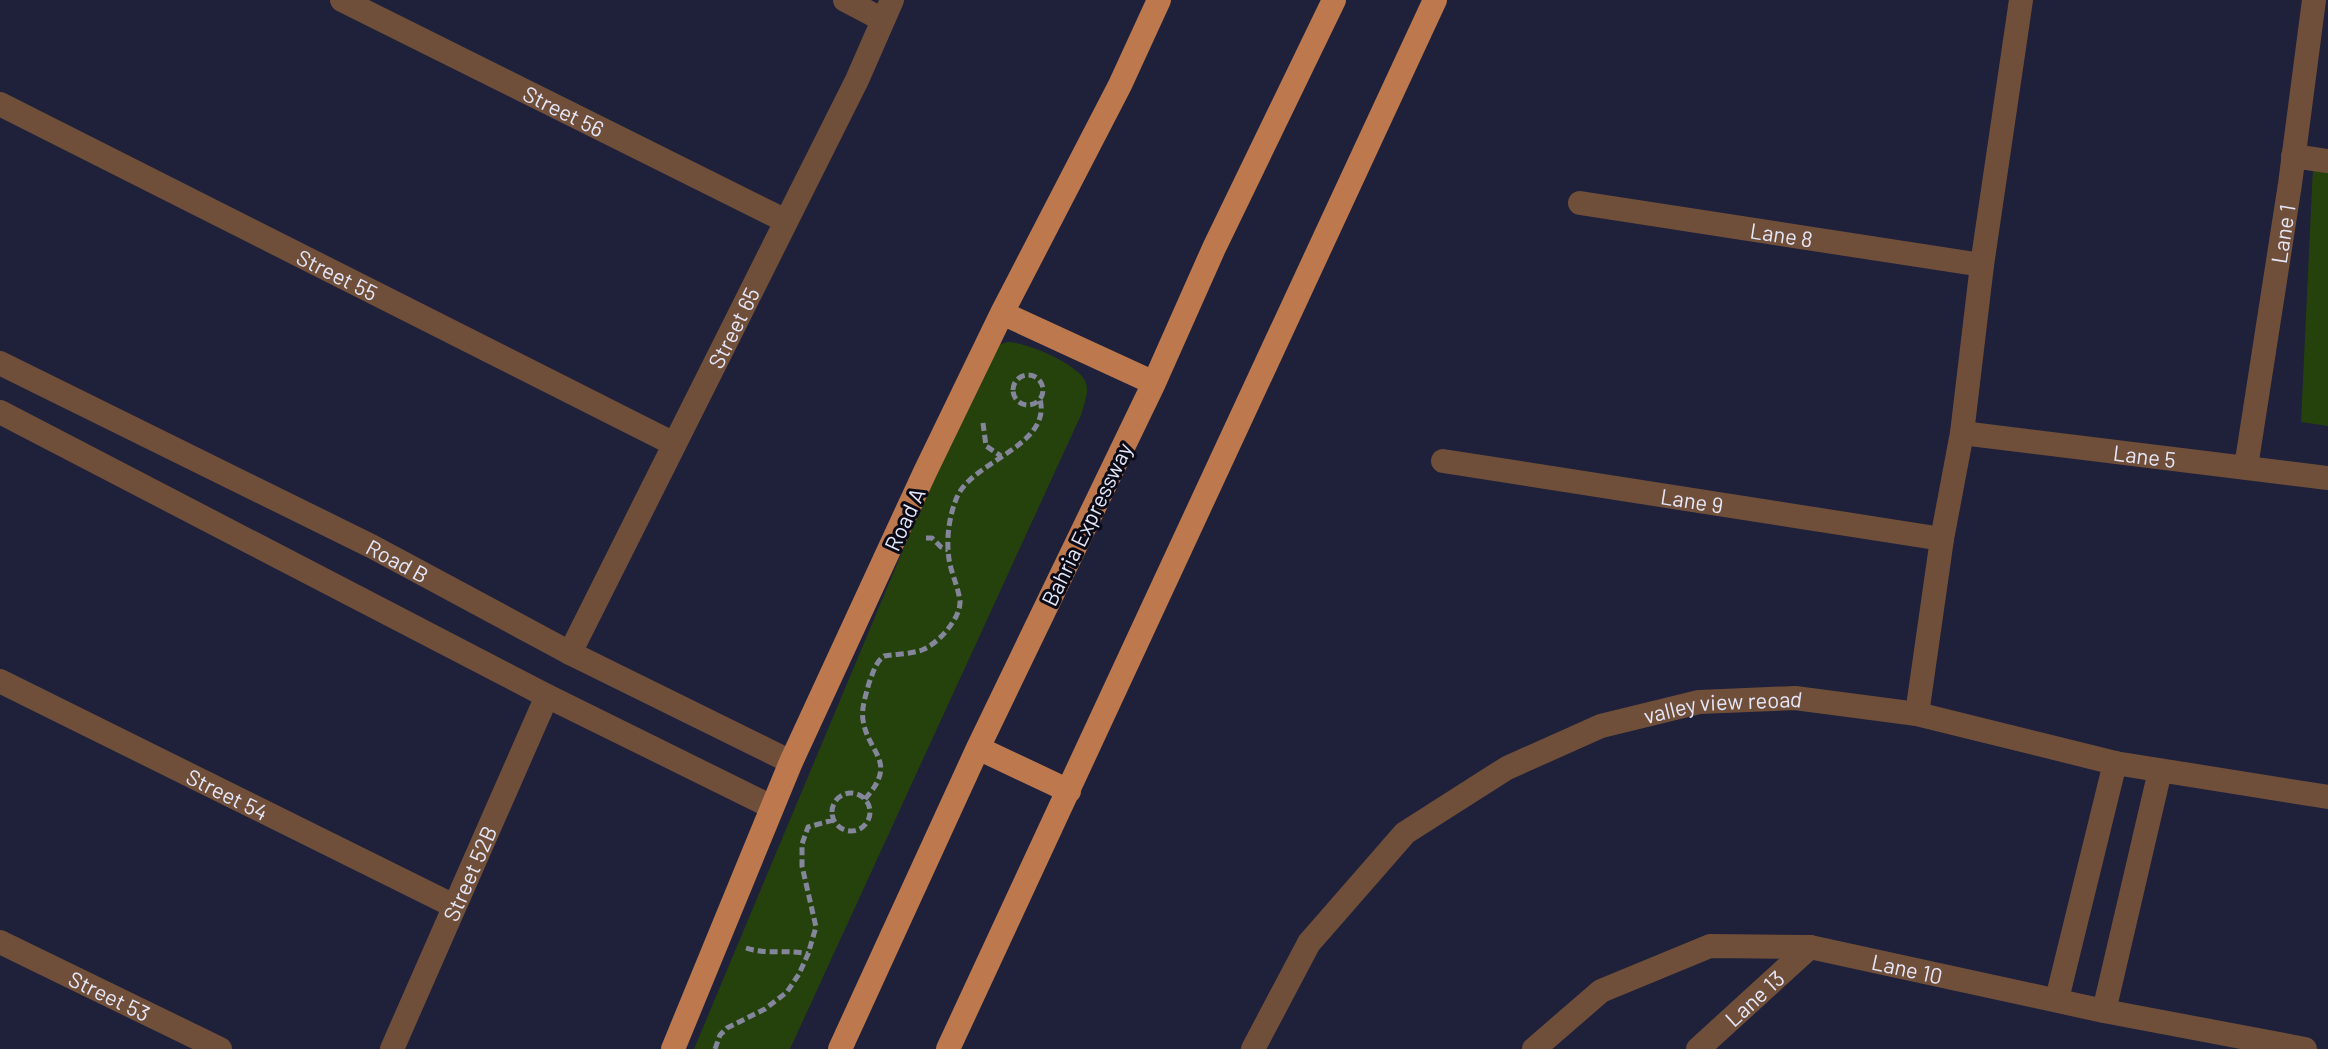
<svg xmlns="http://www.w3.org/2000/svg" width="2328" height="1049" font-family="Barlow,sans-serif">
	<style>
		.green { fill: #25420d }
		.lines { fill: none; stroke-linecap: round; stroke-linejoin: round }
		.path { stroke: #84869b; stroke-width: 5; stroke-dasharray: 8 4; stroke-linecap: butt }
		.minor { stroke: #704f3a; stroke-width: 24 }
		.major { stroke: #bd794d; stroke-width: 24 }
		.labels { text-anchor: middle; dominant-baseline: central; stroke-width: 6; stroke-linejoin: round; paint-order: stroke }
		.street-label { font-size: 22px; fill: #e5e7f9; stroke: #0a0b16 }
	</style>
	<rect width="100%" height="100%" fill="#1f2039"/>
	<path class="green" d="M2313,167L2328,169V426L2301,422Z
		M1008,342C1026,342 1081,365 1086,383C1089,393 1084,405 1081,415L790,1049H694L944,452L997,345Z"/>
	<g class="lines">
		<path class="path" d="M1013 390a15 15 0 1 1 30 0a15 15 0 1 1-30 0Z
			M983,423L986,446L1001,456
			M926,538H932L941,547L948,550
			M832 812a19 19 0 1 1 38 0a19 19 0 1 1-38 0Z
			M865,799C899,761 868,754 863,720C861,708 866,695 869,683C873,673 875,663 884,656C896,654 911,654 922,650C938,644 961,618 960,601C958,586 951,573 949,559C946,539 949,516 957,497C972,461 1052,446 1040,399
			M746,948C767,955 786,949 808,954
			M715,1049L720,1035L727,1028L765,1009L787,992L799,974L808,954L816,927L802,866V844L808,827L833,820"/>
		<g class="minor">
			<path id="s1" d="M342,0L786,221"/>
			<path d="M845,0L883,20"/>
			<path id="s2" d="M0,104L674,444"/>
			<path d="M2293,156L2328,161"/>
			<path id="s3" d="M1580,203L1982,265"/>
			<path id="s4" d="M0,363L373,547L570,653L791,762"/>
			<path d="M0,412L547,696L772,807"/>
			<path id="s5" d="M1962,433L2328,478"/>
			<path id="s6" d="M1443,461L1942,539"/>
			<path id="s7" d="M2246,467L2290,184L2314,0"/>
			<path id="s8" d="M570,653L857,80L892,0"/>
			<path id="s9" d="M0,681L454,906"/>
			<path d="M1917,714L1942,539L1962,433L1982,265L2021,0"/>
			<path id="s10" d="M0,942L220,1049"/>
			<path d="M2057,999L2115,763"/>
			<path d="M2104,1011L2160,771"/>
			<path id="s11" d="M392,1049L547,696"/>
			<path id="s12" d="M1253,1049L1309,943L1405,833L1507,768L1601,726L1699,702L1795,698L1917,714L2115,763L2328,797"/>
			<path id="s13" d="M1534,1049L1601,991L1710,946L1810,947L2104,1011L2305,1049"/>
			<path id="s14" d="M1698,1049L1810,947"/>
		</g>
		<path class="major" d="M1002,313L1154,383
			M978,748L1069,791
			M673,1049L791,762L925,472L1002,313L1120,85L1159,0
			M840,1049L978,748L1154,383L1214,248L1334,0
			M948,1049L1435,0"/>
	</g>
	<g class="labels">
		<g class="street-label">
			<text stroke="none"><textPath href="#s1" startOffset="248">Street 56</textPath></text>
			<text stroke="none"><textPath href="#s3" startOffset="204">Lane 8</textPath></text>
			<text stroke="none"><textPath href="#s7" startOffset="236">Lane 1</textPath></text>
			<text stroke="none"><textPath href="#s2" startOffset="378">Street 55</textPath></text>
			<text stroke="none"><textPath href="#s8" startOffset="364">Street 65</textPath></text>
			<text stroke="none"><textPath href="#s5" startOffset="184">Lane 5</textPath></text>
			<text stroke="none"><textPath href="#s6" startOffset="252">Lane 9</textPath></text>
			<text transform="translate(904 519) rotate(-65)">Road A</text>
			<text transform="translate(1086 524) rotate(-64)">Bahria Expressway</text>
			<text stroke="none"><textPath href="#s4" startOffset="444">Road B</textPath></text>
			<text stroke="none"><textPath href="#s12" startOffset="614">valley view reoad</textPath></text>
			<text stroke="none"><textPath href="#s9" startOffset="254">Street 54</textPath></text>
			<text stroke="none"><textPath href="#s11" startOffset="192">Street 52B</textPath></text>
			<text stroke="none"><textPath href="#s13" startOffset="406">Lane 10</textPath></text>
			<text stroke="none"><textPath href="#s10" startOffset="122">Street 53</textPath></text>
			<text stroke="none"><textPath href="#s14" startOffset="76">Lane 13</textPath></text>
		</g>
	</g>
</svg>
